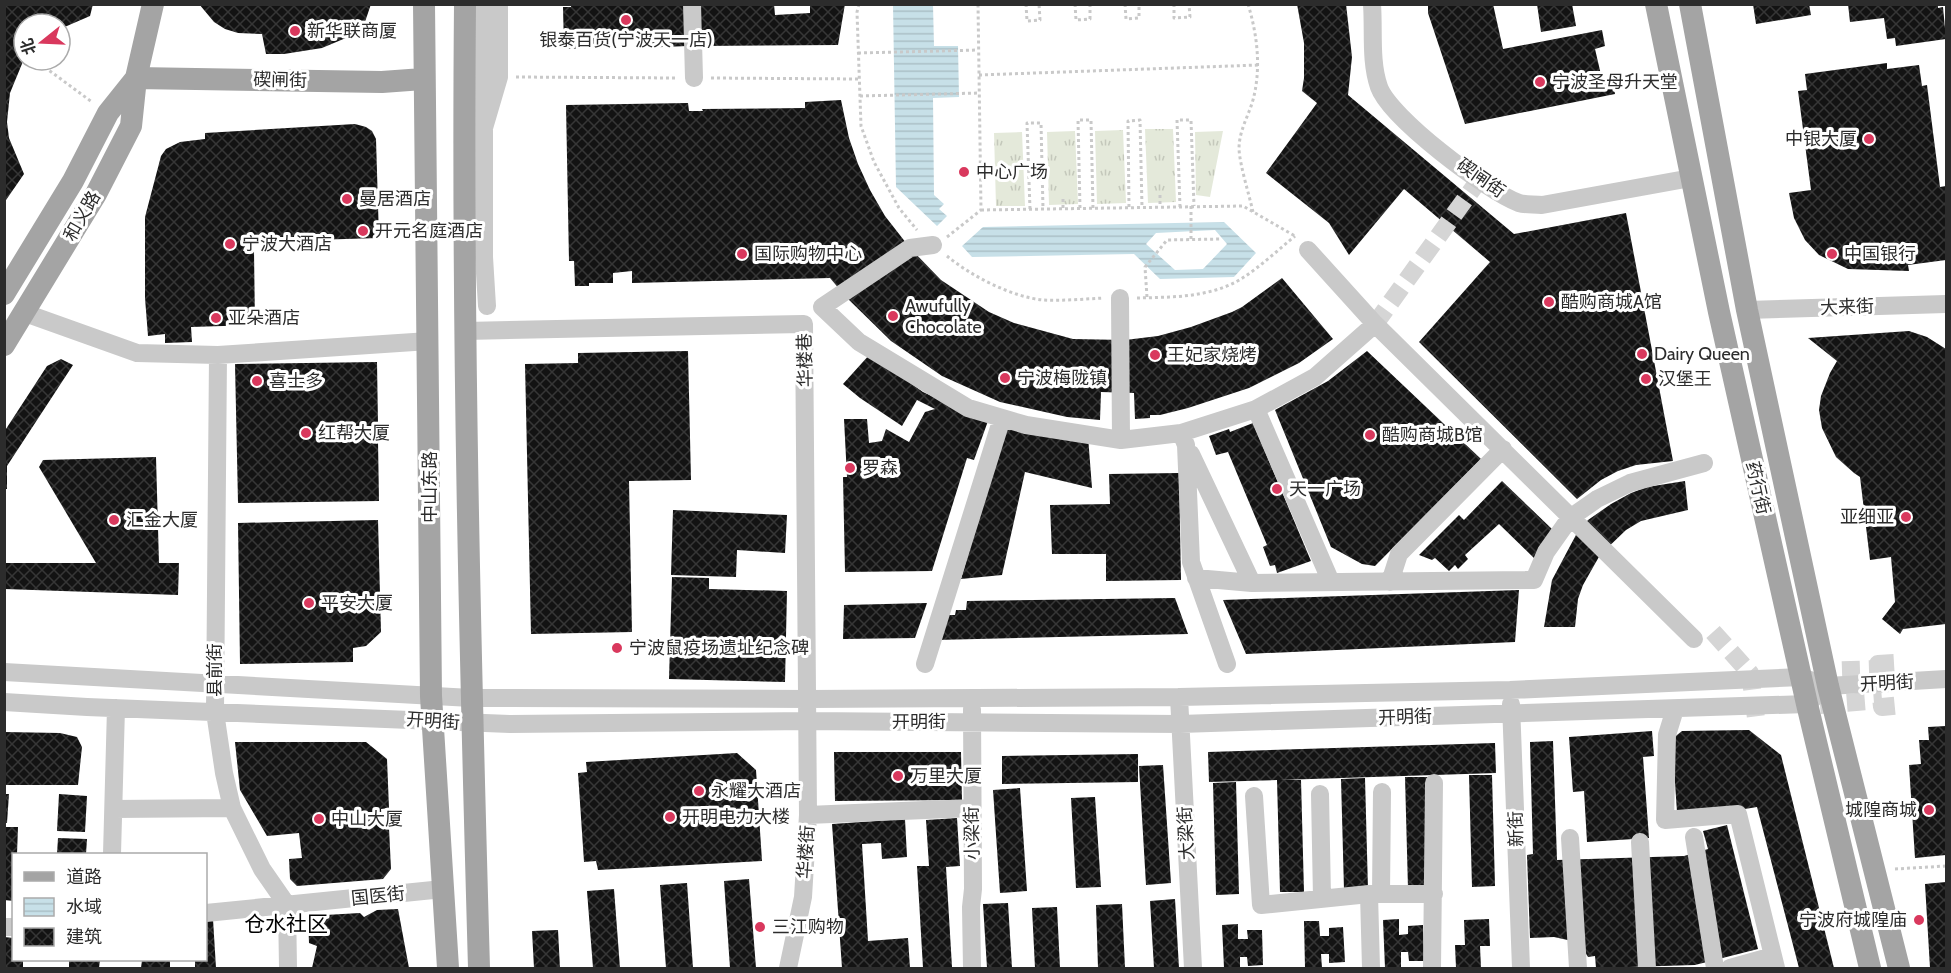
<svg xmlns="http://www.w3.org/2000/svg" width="1951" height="973" font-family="Cabin,'Noto Sans SC',sans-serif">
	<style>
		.grass { fill: url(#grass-tufts) }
		.water { fill: url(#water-rules); fill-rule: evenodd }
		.building { fill: url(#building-cross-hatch) }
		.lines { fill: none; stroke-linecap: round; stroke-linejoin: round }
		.minor-tunnel { stroke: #d5d5d5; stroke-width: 18; stroke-dasharray: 18 9; stroke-linecap: butt }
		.path { stroke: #c9c9c9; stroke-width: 3; stroke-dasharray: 3 3; stroke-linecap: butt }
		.minor { stroke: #c9c9c9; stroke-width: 18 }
		.major { stroke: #a4a4a4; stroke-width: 22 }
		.poi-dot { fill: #d9385d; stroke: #fff; stroke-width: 2 }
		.labels { text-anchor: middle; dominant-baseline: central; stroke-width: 6; stroke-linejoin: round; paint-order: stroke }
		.poi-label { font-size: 18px; fill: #2c2c2c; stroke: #fff; text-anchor: start }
		.street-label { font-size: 18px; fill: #2c2c2c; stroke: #fff }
		.quarter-label { font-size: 21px; fill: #000; stroke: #fff }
	</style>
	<defs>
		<pattern id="grass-tufts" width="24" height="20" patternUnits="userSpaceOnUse" patternTransform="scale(1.5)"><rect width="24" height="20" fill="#e4e9da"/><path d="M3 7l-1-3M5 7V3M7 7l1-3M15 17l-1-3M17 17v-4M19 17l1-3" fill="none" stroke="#c4c8bb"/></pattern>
		<pattern id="water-rules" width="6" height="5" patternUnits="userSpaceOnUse" patternTransform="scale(1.5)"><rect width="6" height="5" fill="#c7e0e8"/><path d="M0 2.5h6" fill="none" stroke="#abc0c7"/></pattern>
		<pattern id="building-cross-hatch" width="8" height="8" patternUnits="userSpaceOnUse" patternTransform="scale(1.5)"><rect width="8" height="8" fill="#131313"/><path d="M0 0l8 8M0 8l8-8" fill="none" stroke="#363636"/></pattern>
	</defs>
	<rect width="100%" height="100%" fill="#fff"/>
	<path class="grass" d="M1145,129H1173L1176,202L1148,203Z
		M1123,130L1126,203L1097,204L1095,131Z
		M1075,131L1078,204L1049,205L1047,132Z
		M1223,131L1210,197L1196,195L1195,132Z
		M1022,132L1025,206H996L994,133Z"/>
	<path class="water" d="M893,5H933L934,46H958L959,97L933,98L934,195L944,204L939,209L947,216L937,226L896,187Z
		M1224,222L1256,253L1234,277L1160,279L1134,254L972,257L962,246L983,227ZM1215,230L1227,244L1203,269L1175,270L1146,244L1156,233Z"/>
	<path class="building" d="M4,4H93L90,16L60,29V24H24V59L10,93L7,122L9,138L24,174L4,203Z
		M199,4H371L364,25L353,35L322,48L284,54H266L262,34L238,33L225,29L214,22Z
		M571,4H687L688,46L638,48V34L601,35V48L564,49L563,7H571Z
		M698,4H774L775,15L810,13V4H845L838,45L698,46Z
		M1297,4H1346L1352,57L1348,95L1514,234L1626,213L1673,461L1636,465L1618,471L1601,480L1577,499L1419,342L1490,262L1404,189L1349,255L1329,223L1266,173L1317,103L1302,91L1304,78V43Z
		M1428,4H1493L1503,49L1602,30L1605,46L1595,49L1602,79L1612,77L1615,94L1465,124L1428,13Z
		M1537,4H1572L1576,26L1541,32Z
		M1753,4H1809L1811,15L1756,24Z
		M1848,4H1938V8L1943,7L1946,39L1896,46L1895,38L1887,39L1884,18L1850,22Z
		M1887,63V69L1919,65L1922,86L1927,85L1940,187L1946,186V260L1908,265L1909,271L1848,269L1819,255L1805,240L1794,218L1789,193L1811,190L1798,91L1807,90L1805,74Z
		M841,100L849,138L858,164L870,190L885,216L910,248L941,280L989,312L1014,323L1073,339L1125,340L1158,336L1191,327L1232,312L1242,307L1282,278L1333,339L1299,363L1249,388L1188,408L1160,415H1150V418L1135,419L1134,393L1101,392L1100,420L1067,417L1000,402L942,376L891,341L846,297L830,278L632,283V271L613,273V283H589V286H575L574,261H569L566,105L688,103L689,111H703L702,109L805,108V102Z
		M355,124L366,127L372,131L376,139L379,238L247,242L243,251H254L255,325L191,327L192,342L165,343V334L148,336L145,298V217L161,156L166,149L180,142L205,139V133Z
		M1909,331L1927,337L1946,349V624L1903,629L1900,634L1882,619L1895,602L1891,557L1870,560L1860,477L1854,473L1836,457L1822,428L1819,410L1821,396L1830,373L1837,361L1808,338Z
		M688,351L691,480L629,481L632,632L531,634L525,364L578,363V353Z
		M1367,351L1481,459L1375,566L1362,564L1331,547L1275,410L1328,381Z
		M870,354L923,392L988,421L974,460L967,458L932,571L845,572L843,477H847L844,419H867L869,443L882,441L886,429L909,442L925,412L935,409L917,400L902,426L860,398L843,384Z
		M61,359L73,365L7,466V489H4V432L47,366Z
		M377,362L378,425H375V441H378L379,501L238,503L235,364Z
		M1253,423L1311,561L1277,573L1275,565L1270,566L1263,547L1267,545L1228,452L1216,455L1209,436L1229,429L1230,432Z
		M1005,427L1088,436L1092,488L1025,472L1002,575L961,579Z
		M156,457L159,563H179L178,595L4,589V563H96L39,467L43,460Z
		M1179,473L1181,580L1106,581V554H1052L1050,505L1110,504L1109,474Z
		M1502,481L1553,530L1536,560L1499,524L1465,555L1468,559L1458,569L1455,565L1449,571L1435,558L1432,560L1419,555L1459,515L1464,520Z
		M1685,481L1688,510L1641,521L1626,530L1600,555L1583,585L1578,599L1575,627H1544L1552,580L1577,533L1588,520L1611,504L1631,493L1647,487Z
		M673,510L787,515L785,553L737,550L736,577L671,575Z
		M378,520L381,632L366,646L353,648V662L240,664L238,523Z
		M672,577L709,578V589L787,591L785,682L669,679Z
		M1519,590L1515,642L1246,654L1223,600Z
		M1175,598L1188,634L936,640L942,615H955L956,610H966L967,601Z
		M927,603L915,638L843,639L844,605Z
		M1946,726V855L1915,858L1909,765L1921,764L1919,740H1929L1928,727Z
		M1749,730L1781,755L1834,968H1799L1757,807L1745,809L1677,812L1672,739L1682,731Z
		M1652,731L1654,756L1643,757L1649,838L1587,842L1584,791L1573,792L1569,737Z
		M4,732L60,733L77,737L82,747L78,785H4Z
		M1553,741L1557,860L1684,856L1708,849L1703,831L1727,825L1758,949L1695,965L1596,968L1595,956L1588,957L1583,949L1572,941L1554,937L1530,938L1527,855L1533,854L1530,742Z
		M235,742H366L387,759L389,808L381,809L382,828H389L391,869L383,879L297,886L290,879L289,859L302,858L299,833L267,836L240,790Z
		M1495,743L1496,773L1280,780H1301L1304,892H1280L1277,780L1209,782L1208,752Z
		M834,752H961L962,800L835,801Z
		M737,753L756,770L762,861L598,870L596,861L584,862L578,773L587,772L586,762Z
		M1138,754V782L1002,784V756Z
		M1163,765L1171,883L1146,885L1139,766Z
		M1469,775H1492L1495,886L1472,887Z
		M1405,777H1428L1431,889H1408Z
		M1365,778L1368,890H1344L1341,779Z
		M1236,782L1239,894L1216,895L1213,783Z
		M1020,788L1027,891L1000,893L993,790Z
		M4,794H9L7,823H4Z
		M59,794L87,796L85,832L57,831Z
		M1095,797L1101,887L1076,888L1071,798Z
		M957,818L960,866L946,867L952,967L923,968L917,866H929L926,820Z
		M905,819L907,857L882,859L881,843L862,844L868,941L908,938L910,968H842L832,824Z
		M4,827H18L17,854H14V901L4,900Z
		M58,838L87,839L86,854H57Z
		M749,879L756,968H730L724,881Z
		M1946,882V968H1930L1925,884Z
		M687,883L693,968H666L660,885Z
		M614,889L620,968H593L587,891Z
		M1175,899L1179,968H1154L1150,901Z
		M1008,903L1012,968H987L983,904Z
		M1122,904L1125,968H1098L1096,905Z
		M1057,907L1060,968H1035L1032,908Z
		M398,909L409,968H312L317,946L309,943L308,916L360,913L364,917L377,910Z
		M206,919H213L216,968H195V960H206Z
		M1399,919V935L1408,934V926L1423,925L1424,961H1409L1408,952H1401V968H1385L1383,920Z
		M1489,919L1490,946H1480L1481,968H1456L1455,945H1465L1464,920Z
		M1304,921H1319L1320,936H1329V928L1343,927L1345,962L1329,963V954H1321L1322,968H1305Z
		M1238,924V939H1248L1247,930H1262L1263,965L1248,966L1247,957H1240V968H1224L1222,925Z
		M558,930L560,968H534L532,931Z
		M4,937L14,938V960H23V968H4Z
		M69,960H100L99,968H69Z
		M142,960H170V968H141Z"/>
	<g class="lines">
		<path class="minor-tunnel" d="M1375,324L1479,180
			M1713,632L1750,673L1756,718
			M1894,663L1878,664L1882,707L1902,705
			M1788,672L1879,669
			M1820,705L1882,700"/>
		<path class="path" d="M859,4L857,12L861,126L874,162L899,208L917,230
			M1026,4L1027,21L1040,20L1039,4
			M1075,4L1076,20L1090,19V4
			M1125,4L1126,19L1139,18V4
			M1174,4V18L1190,17L1189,4
			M1248,4C1257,34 1261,65 1254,96C1250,114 1239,129 1239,149C1240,166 1249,194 1253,212
			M858,53L978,50
			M35,60L92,102
			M979,75L1259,65
			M516,77L677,78
			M711,78L859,79
			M860,96L979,93
			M1160,195V207
			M1191,206V240
			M1129,207L1128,121L1140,120L1142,207
			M1180,207L1177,120H1191L1194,206
			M1063,208V197
			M1080,208L1078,120H1091L1093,208
			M1030,209L1027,123H1041L1043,209
			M981,210L1243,206L1295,236
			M947,237L981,210L978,4
			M947,256C971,276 1012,297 1043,300C1063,301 1084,299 1104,298
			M1147,297L1145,267L1167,240L1220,239
			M1137,298C1172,297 1209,298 1241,279C1260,267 1278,250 1295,236
			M1895,869L1946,866"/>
		<path class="minor" d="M692,4L694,78
			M1372,4C1374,31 1370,61 1379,87C1390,118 1487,191 1519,203C1526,205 1534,204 1542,205L1691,178
			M471,132C485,91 483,47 484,4
			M933,245L910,248L822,307L859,342L968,408L1026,425L1121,440L1181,433L1256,409L1315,377L1375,324
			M1308,250L1375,324L1694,639
			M1120,298L1121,440
			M487,306L484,257V128L499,77V4
			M1747,310L1946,304
			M25,313L137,353L218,355L429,341
			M465,331L804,324L808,815L803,897L788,968
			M218,355L215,712L224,773L232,808L262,869L287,905L288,968
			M1256,409L1331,582
			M1181,433L1186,445L1191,562L1227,664
			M1191,454L1252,583L1196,578
			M1390,582L1399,554L1503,449
			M1252,583L1534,580L1546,552L1570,518L1597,499L1630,483L1704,463
			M925,664L1002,418
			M4,672L471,698L808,699L1179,697L1510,690L1801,677L1828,686L1946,679
			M1179,697L1193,968
			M4,702L87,707L510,724L807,721L1180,724L1807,704L1817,695
			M1511,704L1521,968
			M972,709L973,889L971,907L972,968
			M1675,709L1667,735L1665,820L1738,814L1776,968
			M1320,794L1322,898
			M1254,796L1261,905L1369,894H1434
			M114,809L232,808
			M808,815L972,808
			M1694,837L1715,968
			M1570,838L1578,968
			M1640,842L1647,968
			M112,854L116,708
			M1369,894L1371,968
			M1381,894L1382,792
			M206,913L443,889
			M4,927H14
			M1432,968L1434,783
			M1730,968L1773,956"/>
		<path class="major" d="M424,4L431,696L448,968
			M465,4C462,326 470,647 479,968
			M1656,4L1719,312L1807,704L1870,968
			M1690,4L1747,310L1828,686L1899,968
			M4,294L73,181L108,113L136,78L153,4
			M4,345L96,194L131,126L136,78L382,82L423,79"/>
	</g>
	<g class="poi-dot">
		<circle cx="626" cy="20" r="6"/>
		<circle cx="295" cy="31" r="6"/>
		<circle cx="1540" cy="82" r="6"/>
		<circle cx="1869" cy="139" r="6"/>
		<circle cx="964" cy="172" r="6"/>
		<circle cx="347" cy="199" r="6"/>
		<circle cx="363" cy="231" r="6"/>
		<circle cx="230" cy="244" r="6"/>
		<circle cx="742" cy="254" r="6"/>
		<circle cx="1832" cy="254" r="6"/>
		<circle cx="1549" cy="302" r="6"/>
		<circle cx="893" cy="316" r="6"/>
		<circle cx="216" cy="318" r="6"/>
		<circle cx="1642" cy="354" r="6"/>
		<circle cx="1155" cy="355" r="6"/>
		<circle cx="1005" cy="378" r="6"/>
		<circle cx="1646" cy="379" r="6"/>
		<circle cx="257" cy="381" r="6"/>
		<circle cx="306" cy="433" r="6"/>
		<circle cx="1370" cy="435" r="6"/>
		<circle cx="850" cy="468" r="6"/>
		<circle cx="1277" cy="489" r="6"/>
		<circle cx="1906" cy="517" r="6"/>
		<circle cx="114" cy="520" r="6"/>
		<circle cx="309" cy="603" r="6"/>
		<circle cx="617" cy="648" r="6"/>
		<circle cx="898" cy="776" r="6"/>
		<circle cx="699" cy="791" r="6"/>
		<circle cx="1929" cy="810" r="6"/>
		<circle cx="670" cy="817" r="6"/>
		<circle cx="319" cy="819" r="6"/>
		<circle cx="1919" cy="920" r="6"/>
		<circle cx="760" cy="927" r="6"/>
	</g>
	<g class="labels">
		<g class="poi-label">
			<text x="307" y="31">新华联商厦</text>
			<text x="626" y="40" text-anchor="middle">银泰百货(宁波天一店)</text>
			<text x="1552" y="82">宁波圣母升天堂</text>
			<text x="1857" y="139" text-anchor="end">中银大厦</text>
			<text x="976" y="172">中心广场</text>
			<text x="359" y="199">曼居酒店</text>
			<text x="375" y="231">开元名庭酒店</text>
			<text x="242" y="244">宁波大酒店</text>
			<text x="754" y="254">国际购物中心</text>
			<text x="1844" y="254">中国银行</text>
			<text x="1561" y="302">酷购商城A馆</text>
			<text x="905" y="306">Awufully<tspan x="905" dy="21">Chocolate</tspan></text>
			<text x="228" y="318">亚朵酒店</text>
			<text x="1654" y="354">Dairy Queen</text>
			<text x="1167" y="355">王妃家烧烤</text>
			<text x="1017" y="378">宁波梅陇镇</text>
			<text x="1658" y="379">汉堡王</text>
			<text x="269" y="381">喜士多</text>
			<text x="318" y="433">红帮大厦</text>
			<text x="1382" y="435">酷购商城B馆</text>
			<text x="862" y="468">罗森</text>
			<text x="1289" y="489">天一广场</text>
			<text x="1894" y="517" text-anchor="end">亚细亚</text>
			<text x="126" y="520">汇金大厦</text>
			<text x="321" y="603">平安大厦</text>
			<text x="629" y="648">宁波鼠疫场遗址纪念碑</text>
			<text x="910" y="776">万里大厦</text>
			<text x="711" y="791">永耀大酒店</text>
			<text x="1917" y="810" text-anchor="end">城隍商城</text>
			<text x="682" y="817">开明电力大楼</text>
			<text x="331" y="819">中山大厦</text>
			<text x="1907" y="920" text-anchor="end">宁波府城隍庙</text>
			<text x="772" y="927">三江购物</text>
		</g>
		<g class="street-label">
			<text transform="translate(280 80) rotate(1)">碶闸街</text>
			<text transform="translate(1481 178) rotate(35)">碶闸街</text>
			<text transform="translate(82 216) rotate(-60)">和义路</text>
			<text transform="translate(1847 307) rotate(-2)">大来街</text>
			<text transform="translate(805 360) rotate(-91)">华楼巷</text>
			<text transform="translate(430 487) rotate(-90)">中山东路</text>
			<text transform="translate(1758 488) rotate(77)">药行街</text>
			<text transform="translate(215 670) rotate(-90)">县前街</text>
			<text transform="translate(1887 683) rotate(-3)">开明街</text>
			<text transform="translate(1405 717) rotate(-2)">开明街</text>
			<text transform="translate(433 721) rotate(4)">开明街</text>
			<text x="919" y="722">开明街</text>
			<text transform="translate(1516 829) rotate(-92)">新街</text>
			<text transform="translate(972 833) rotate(-91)">小梁街</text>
			<text transform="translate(1186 833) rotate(-93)">大梁街</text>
			<text transform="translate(806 852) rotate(-86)">华楼街</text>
			<text transform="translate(378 896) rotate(-6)">国医街</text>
		</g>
		<g class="quarter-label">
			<text x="286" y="923">仓水社区</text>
		</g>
	</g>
	<rect width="1951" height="973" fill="none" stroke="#2c2c2c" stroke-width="12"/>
	<rect x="12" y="853" width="195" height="108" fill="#ffffff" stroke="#ababab" stroke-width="1.5"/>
	<rect x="24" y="872" width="30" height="9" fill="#a4a4a4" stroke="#ababab" stroke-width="1.5"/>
	<text x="66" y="883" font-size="18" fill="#2c2c2c">道路</text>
	<rect x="24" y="898" width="30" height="18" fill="url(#water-rules)" stroke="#ababab" stroke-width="1.5"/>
	<text x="66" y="913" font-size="18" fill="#2c2c2c">水域</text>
	<rect x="24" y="928" width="30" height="18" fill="url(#building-cross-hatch)" stroke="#ababab" stroke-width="1.5"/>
	<text x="66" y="943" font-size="18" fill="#2c2c2c">建筑</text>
	<g transform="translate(42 42) rotate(252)"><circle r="28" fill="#ffffff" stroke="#ababab" stroke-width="1.5"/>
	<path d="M0-4.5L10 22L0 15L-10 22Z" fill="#d9385d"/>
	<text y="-9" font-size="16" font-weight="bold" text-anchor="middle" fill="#2c2c2c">北</text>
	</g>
</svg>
